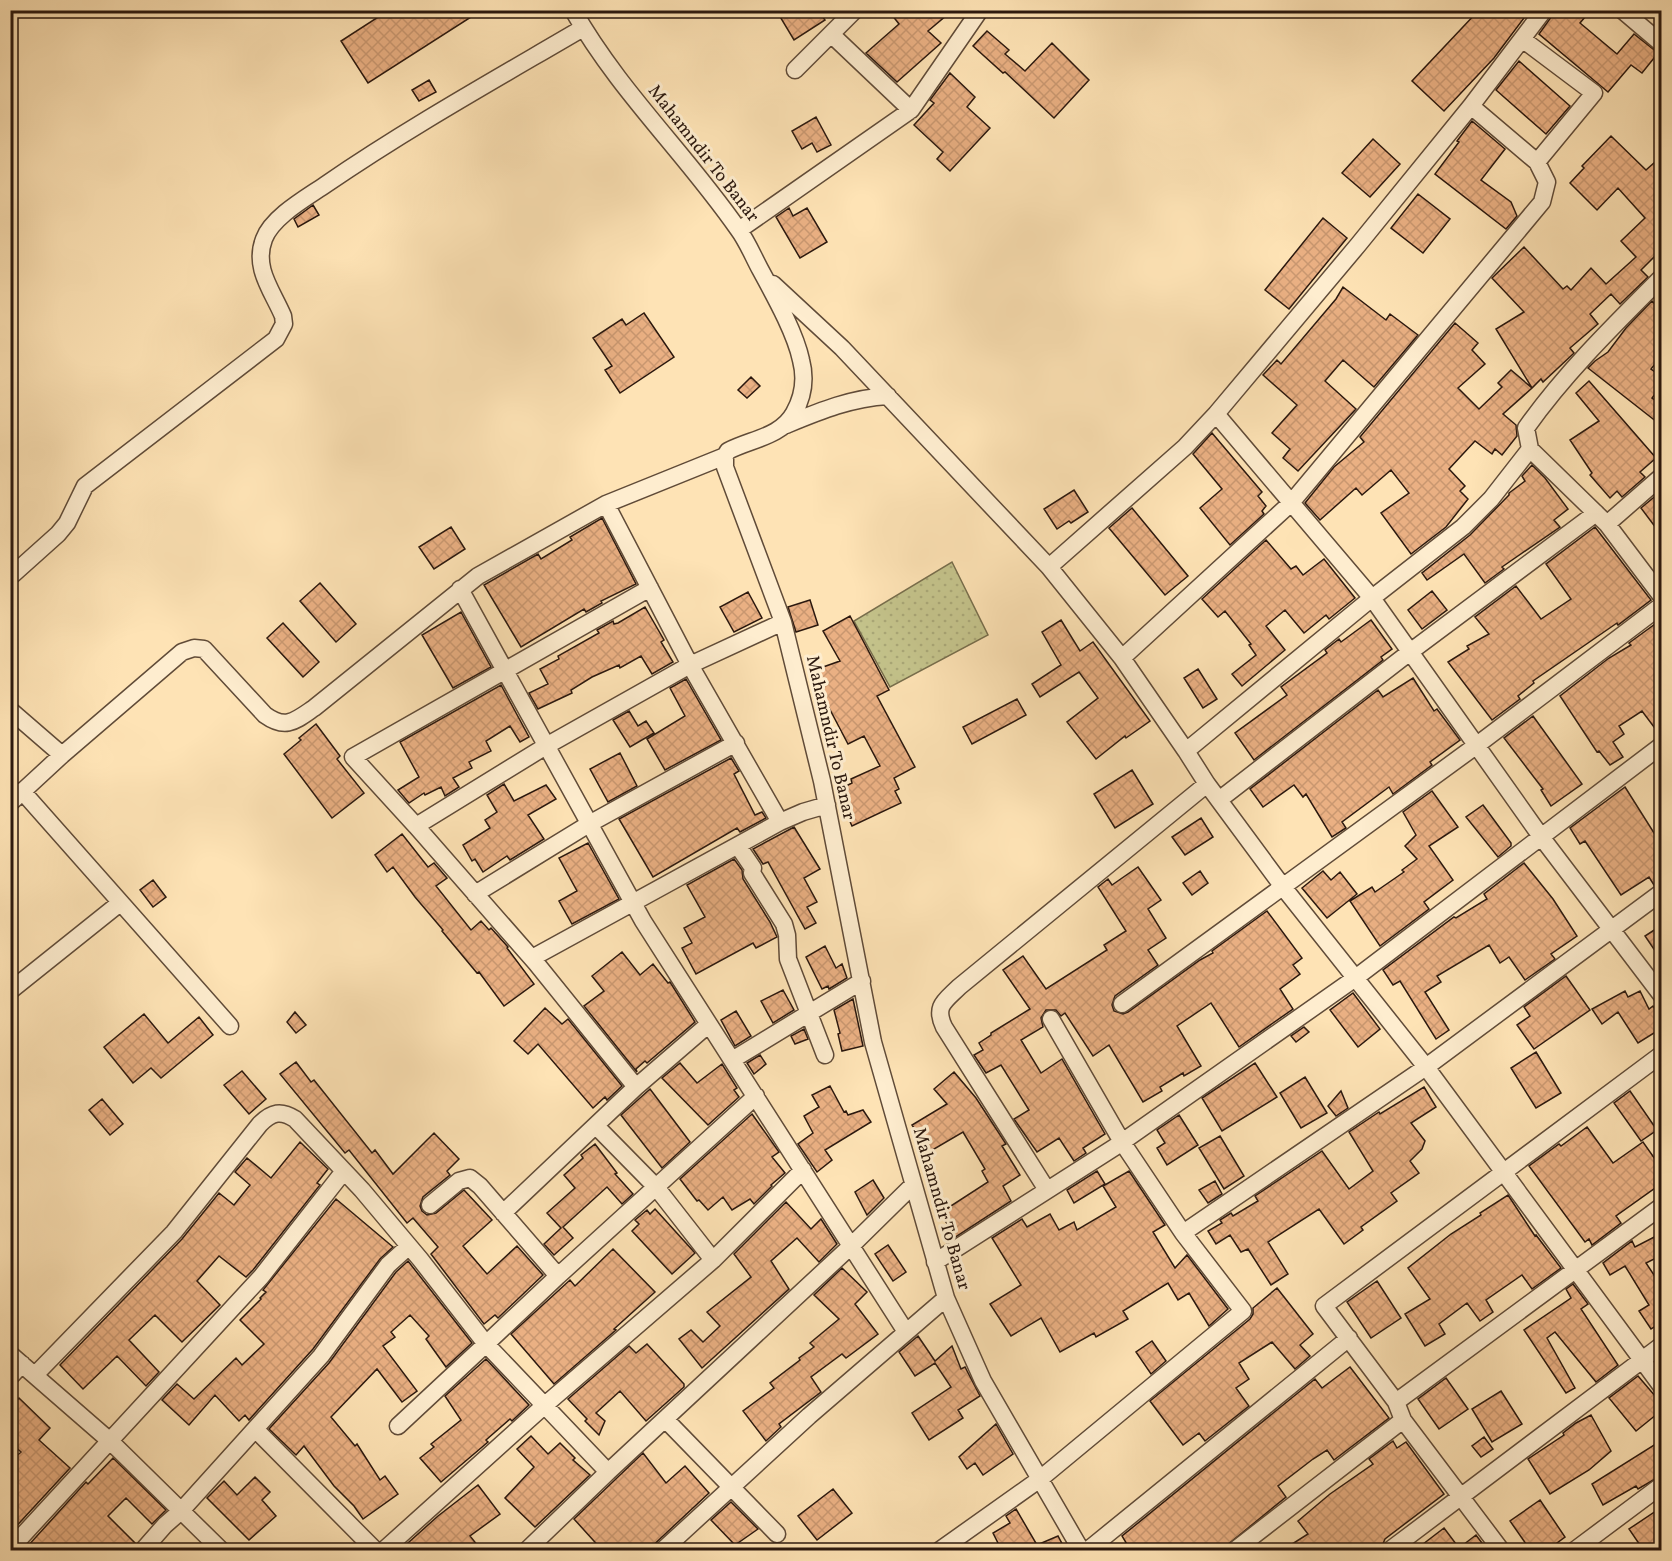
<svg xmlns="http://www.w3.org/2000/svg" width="1672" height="1561" font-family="Vollkorn,serif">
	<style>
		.grass { fill: url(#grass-dots); stroke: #786e4c; stroke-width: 1.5 }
		.building { fill: url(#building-cross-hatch); stroke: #2b180e; stroke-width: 1.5 }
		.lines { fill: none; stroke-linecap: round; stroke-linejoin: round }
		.minor-casing { stroke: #604b38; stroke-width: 19 }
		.minor { stroke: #feedcf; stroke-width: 16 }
		.labels { text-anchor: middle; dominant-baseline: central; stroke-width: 6; stroke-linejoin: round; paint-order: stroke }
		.street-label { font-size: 18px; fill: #2b180e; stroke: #feedcf }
	</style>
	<defs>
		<pattern id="grass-dots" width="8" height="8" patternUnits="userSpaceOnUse" patternTransform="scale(1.5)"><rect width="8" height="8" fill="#c4c38b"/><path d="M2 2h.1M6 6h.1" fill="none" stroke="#a9a777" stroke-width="1.8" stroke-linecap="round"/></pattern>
		<pattern id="building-cross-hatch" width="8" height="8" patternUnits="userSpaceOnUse" patternTransform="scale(1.5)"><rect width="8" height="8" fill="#eab083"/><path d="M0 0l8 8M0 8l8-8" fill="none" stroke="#c99770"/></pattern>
	</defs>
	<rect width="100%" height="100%" fill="#fee3b5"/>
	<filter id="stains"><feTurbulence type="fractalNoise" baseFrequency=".00333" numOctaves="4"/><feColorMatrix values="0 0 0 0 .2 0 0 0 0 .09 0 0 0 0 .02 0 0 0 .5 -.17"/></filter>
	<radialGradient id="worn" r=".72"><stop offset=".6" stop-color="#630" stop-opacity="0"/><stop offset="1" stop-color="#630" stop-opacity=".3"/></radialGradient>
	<path class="grass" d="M952,562L988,635L890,687L854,621Z"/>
	<path class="building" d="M389,10H482L368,83L341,41Z
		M776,10H818L825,20L794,40Z
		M888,10H953L928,31L941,43L897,82L866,53L899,24Z
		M1479,10H1530L1494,58L1444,111L1412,81Z
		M1554,10H1591L1580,23L1617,54L1634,34L1658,53L1642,73L1631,65L1608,92L1539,34L1552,16Z
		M987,31L1009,50L1005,54L1025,71L1052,43L1089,80L1054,118L1005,72L1003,73L973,46Z
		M1519,61L1570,106L1546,134L1496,90Z
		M950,73L975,97L967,107L990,128L950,171L937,159L943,152L914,125L934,103L930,100Z
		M429,80L436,92L419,101L412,90Z
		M816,117L831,145L817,152L812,143L802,149L792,131Z
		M1472,121L1505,149L1481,180L1511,202L1517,216L1506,229L1435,174L1459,142L1457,141Z
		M1611,136L1646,170L1655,162L1662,169V249L1641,270L1648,277L1620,304L1611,294L1590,314L1598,324L1570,348L1574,353L1573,354L1543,382L1541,379L1532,388L1496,329L1524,312L1492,278L1524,247L1563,289L1567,286L1571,290L1591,268L1606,284L1636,257L1621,241L1645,218L1618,188L1597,210L1570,183L1584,168L1582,166Z
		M1373,139L1400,164L1370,197L1342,173Z
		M1418,194L1450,219L1423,253L1391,228Z
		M313,205L319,215L298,227L294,219Z
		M789,208L793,216L807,208L827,242L800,258L776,217Z
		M1323,218L1347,238L1289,309L1265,290Z
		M1343,287L1386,320L1390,314L1418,335L1374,387L1343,360L1325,381L1356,409L1298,471L1283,458L1290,449L1272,433L1297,405L1263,375L1277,360L1281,364L1336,299Z
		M1652,301L1662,311V355L1651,369L1662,377V385L1652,398L1662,405V426L1588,368L1595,361L1608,352L1626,328Z
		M644,313L674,357L620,393L605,370L612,366L593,338L622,319L626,325Z
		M1455,323L1478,343L1472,350L1485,364L1458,388L1479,409L1502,387L1498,383L1511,370L1532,388L1503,414L1516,425L1517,436L1502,455L1495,449L1492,454L1475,441L1449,469L1465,486L1460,491L1468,499L1446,527L1411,554L1381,513L1409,493L1391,470L1362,495L1356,488L1320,520L1305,503L1334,467L1364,442L1360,437Z
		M751,377L760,386L747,398L738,390Z
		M1589,381L1656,458L1640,472L1645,477L1622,497L1617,491L1610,498L1590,475L1592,473L1570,440L1599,421L1576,393Z
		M1212,433L1262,492L1258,496L1266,506L1262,511L1264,514L1230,545L1200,508L1222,489L1193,454Z
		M1532,465L1545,478L1568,509L1554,520L1560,527L1502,567L1504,569L1485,583L1464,554L1427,580L1422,573L1470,535L1509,495V493L1525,481L1522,476Z
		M1074,490L1088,512L1071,523L1069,521L1057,529L1044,509Z
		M1659,493L1662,496V536L1641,508Z
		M1132,508L1188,576L1165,595L1109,528Z
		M602,518L636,584L601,601L602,603L586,612L584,609L521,647L484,585L538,554L541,559L572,540L570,537Z
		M451,527L465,549L434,569L419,547Z
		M1595,527L1651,600L1618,625L1617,623L1533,681L1534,683L1518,696L1520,699L1492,720L1448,662L1469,649L1467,646L1489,634L1475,617L1516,586L1541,619L1571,599L1546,564Z
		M1266,540L1291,569L1296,566L1303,575L1324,559L1355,598L1329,619L1326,615L1304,633L1285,610L1266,626L1285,650L1242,686L1232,674L1256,655L1249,645L1251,644L1225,611L1218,617L1202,599Z
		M320,583L356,624L336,642L300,601Z
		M1432,591L1447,610L1422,629L1408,610Z
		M748,592L762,618L734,632L720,607Z
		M810,600L818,625L796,632L788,607Z
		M645,607L664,640L661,642L673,662L652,674L641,656L620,668L619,665L592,677L571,690L572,693L538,709L529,693L548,684L540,669L559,659L558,656L599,633L597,630L613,621L614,624L618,623Z
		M461,612L491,667L453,688L422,635Z
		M850,616L889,690L877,696L915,767L894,778L899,789L895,791L901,803L852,826L836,791L852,783L851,779L880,766L864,736L848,744L827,704L823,705L809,672L840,661L823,631Z
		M1662,619V735H1660L1642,711L1619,726L1624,734L1613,742L1623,757L1610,765L1599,751L1597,752L1560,696L1609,658L1631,645L1629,643Z
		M1061,620L1080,651L1093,642L1150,721L1126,738L1125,736L1096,759L1067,722L1098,698L1079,672L1040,697L1032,684L1061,665L1042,632Z
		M1371,620L1392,649L1381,657L1383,660L1254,760L1235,733L1287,695L1281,687L1327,653L1325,650L1339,639L1341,642Z
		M283,623L319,662L303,677L267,638Z
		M1198,669L1217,699L1203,708L1184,678Z
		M1413,678L1434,711L1437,709L1460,740L1430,762L1432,765L1393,794L1389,787L1342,822L1346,828L1332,837L1306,794L1303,797L1294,785L1263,807L1250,789L1378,690L1383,697Z
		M686,679L721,740L665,770L647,739L685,716L670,688Z
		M501,685L529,737L520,742L510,726L486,741L491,751L469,762L472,768L453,778L459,787L445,796L441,787L425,795L424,793L409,803L398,790L419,777L400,742Z
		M1017,699L1026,715L972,744L963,727Z
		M629,711L638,726L646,721L654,733L630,747L613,720Z
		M1533,716L1582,784L1551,806L1541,790L1543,789L1504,738Z
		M316,724L340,756L337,759L364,793L332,818L284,754L301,740L299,738Z
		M620,753L637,786L608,802L590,769Z
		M731,758L739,771L734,774L755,815L762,812L766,818L740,832L737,828L653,877L619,819Z
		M1132,770L1153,804L1115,828L1094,794Z
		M504,784L514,801L546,785L556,799L528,815L544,839L510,860L507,856L483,872L475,859L472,861L463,845L490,828L485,820L497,812L487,795Z
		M1625,787L1654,833L1662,828V882L1654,885L1649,877L1621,895L1585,841L1580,844L1570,828Z
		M1432,791L1458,827L1429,846L1453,880L1424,902L1429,909L1380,946L1350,901L1372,887L1375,892L1404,872L1402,870L1417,859L1405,846L1416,835L1403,812Z
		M1483,805L1511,843V846L1498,857L1466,817Z
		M1201,818L1213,837L1185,855L1172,837Z
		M794,827L820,869L804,878L817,902L807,907L816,923L805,929L768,862L763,864L753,849Z
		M402,834L428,867L434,863L447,878L436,886L471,930L481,921L489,930L491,928L508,947L507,948L534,984L504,1006L479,972L477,973L442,931L443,930L415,897L393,867L387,872L375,855Z
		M588,843L619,899L572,924L559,901L577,891L559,858Z
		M734,859L742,870L743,879L770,922L777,937L756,948L753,943L696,974L682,948L692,943L684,928L705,917L687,885Z
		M1524,863L1553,899L1577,936L1551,954L1555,959L1525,980L1509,957L1500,963L1489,945L1437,976L1441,982L1425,992L1449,1030L1436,1039L1400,981L1393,985L1383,970L1454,917L1456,918L1487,899L1484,894Z
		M1138,867L1161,900L1148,909L1166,938L1148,950L1158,965L1115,996L1112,1005L1114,1011L1123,1014L1128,1012L1200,960L1213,953L1212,951L1267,911L1302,958L1293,965L1300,974L1280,989L1293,1009L1239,1047L1211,1003L1177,1026L1201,1066L1184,1076L1183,1073L1160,1087L1162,1091L1143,1102L1109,1045L1093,1056L1065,1013L1061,1016L1056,1010H1046L1041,1018L1043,1027L1021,1040L1041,1073L1062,1059L1105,1134L1083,1148L1086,1153L1074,1161L1059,1138L1037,1152L1014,1119L1029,1110L1001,1065L986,1073L974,1055L983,1050L979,1043L991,1035V1033L1030,1009L1003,970L1023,956L1046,989L1107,950L1104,945L1126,931L1098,887L1108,879L1112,885Z
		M1200,871L1208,883L1192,895L1183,883Z
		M1323,871L1331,880L1340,872L1357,894L1327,918L1302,888Z
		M153,880L166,897L153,907L140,890Z
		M1662,925V961L1645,936Z
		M825,946L836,968L842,964L847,978L829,989L828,986L822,989L806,957Z
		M622,952L640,975L653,964L668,983L670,982L695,1022L647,1063L645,1061L636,1069L637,1072L584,1006L604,991L592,976Z
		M1566,976L1590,1010L1534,1049L1517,1025L1530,1016L1524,1007Z
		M783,990L794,1010L773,1023L761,1001Z
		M1625,991L1628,997L1640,991L1649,1009L1653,1006L1662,1019V1028L1638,1043L1618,1012L1602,1024L1592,1009Z
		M1353,993L1380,1029L1358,1047L1330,1010Z
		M853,999L863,1046L842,1051L838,1034L840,1033L834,1010Z
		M545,1008L562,1024L568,1019L622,1086L607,1100L605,1097L593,1108L538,1044L528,1054L514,1041Z
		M736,1011L751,1036L735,1046L721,1020Z
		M295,1012L306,1025L296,1033L287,1022Z
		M144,1014L168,1043L199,1017L213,1035L161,1078L151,1068L133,1083L104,1047Z
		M1304,1027L1309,1032L1296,1042L1291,1036Z
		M804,1029L808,1039L795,1044L791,1036Z
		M1536,1052L1561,1093L1536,1108L1511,1068Z
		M760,1055L766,1064L754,1074L747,1063Z
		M296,1062L311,1082L314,1080L372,1153L375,1150L393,1174L434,1133L459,1159L447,1171L450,1175L423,1197L420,1206L422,1211L427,1215L436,1213L464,1190L492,1220L463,1246L487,1274L517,1246L543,1275L498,1318L495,1315L484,1324L431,1254L438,1247L413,1218L407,1223L349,1150L345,1153L280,1074Z
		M680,1063L697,1083L722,1064L737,1088L734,1090L739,1097L708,1125L662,1078Z
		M1255,1063L1277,1097L1222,1131L1202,1098Z
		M242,1071L266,1099L249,1114L224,1085Z
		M954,1072L976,1098L1006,1144L1002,1146L1020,1175L1003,1186L1011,1201L951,1240L943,1228L948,1225L940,1213L988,1182L982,1171L985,1169L963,1132L929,1152L912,1125L947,1104L934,1089Z
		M1305,1077L1327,1113L1301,1128L1280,1093Z
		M830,1086L844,1112L846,1111L848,1115L863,1110L871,1122L825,1150L832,1160L817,1172L798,1144L813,1133L804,1116L819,1107L812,1095Z
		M1424,1087L1436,1107L1411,1123L1425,1141L1422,1149L1410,1161L1419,1173L1391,1193L1397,1201L1361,1227L1363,1230L1344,1244L1319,1209L1268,1242L1288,1274L1271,1285L1248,1249L1241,1252L1230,1235L1216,1244L1208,1231L1222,1223L1220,1220L1231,1213L1233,1216L1258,1201L1255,1196L1322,1151L1349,1189L1373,1171L1349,1132L1379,1112L1380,1114Z
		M650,1089L690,1142L662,1168L621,1115Z
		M1341,1091L1348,1108L1336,1116L1328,1106Z
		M1630,1091L1657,1130L1641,1141L1614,1103Z
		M102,1099L123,1124L110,1135L89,1110Z
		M752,1114L779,1152L772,1157L785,1173L771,1185L772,1186L754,1204L750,1199L732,1210L723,1197L708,1210L699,1200L697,1201L680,1179Z
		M1179,1115L1198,1145L1167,1165L1157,1148L1165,1143L1157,1130Z
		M1587,1127L1613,1163L1643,1142L1662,1169V1183L1616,1216L1621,1223L1592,1245L1589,1239L1585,1242L1529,1166L1559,1144L1561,1146Z
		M1220,1136L1244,1176L1224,1189L1199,1148Z
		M300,1142L328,1169L317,1183L320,1185L253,1270L246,1277L219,1256L197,1281L220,1305L182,1342L155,1315L129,1340L159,1372L146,1386L117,1356L83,1389L60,1365L182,1239L219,1193L234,1205L250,1185L235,1172L247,1158L271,1178Z
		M595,1144L617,1173L615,1174L633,1194L622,1204L607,1187L563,1227L573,1238L554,1255L544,1244L561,1228L547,1213L575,1188L564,1175L583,1158L581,1155Z
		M1097,1171L1105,1184L1074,1203L1067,1190Z
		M1129,1171L1165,1225L1153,1232L1175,1268L1187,1255L1228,1309L1209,1326L1189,1293L1178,1300L1168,1283L1123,1311L1128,1319L1096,1337L1094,1333L1060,1352L1041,1318L1011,1336L990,1304L1021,1285L992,1238L1022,1219L1027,1227L1050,1214L1059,1230L1074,1222L1077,1230L1116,1207L1103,1186Z
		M873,1180L884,1198L867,1215L855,1192Z
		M1215,1181L1222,1194L1208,1203L1199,1190Z
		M1508,1195L1535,1236L1536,1235L1561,1268L1532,1289L1522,1275L1486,1300L1493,1312L1480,1321L1467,1303L1439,1324L1445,1334L1425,1346L1405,1314L1430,1299L1408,1268L1451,1234L1481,1215L1480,1213Z
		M336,1199L393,1247L380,1259L313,1349L249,1420L245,1415L239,1421L215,1395L189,1425L162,1400L177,1384L194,1399L236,1358L242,1365L264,1344L240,1320L261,1299L260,1298L266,1292L263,1290Z
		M786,1202L811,1229L821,1219L837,1244L819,1262L797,1238L771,1261L789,1289L702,1368L679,1339L691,1330L703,1342L720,1326L707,1312L751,1277L734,1254Z
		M655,1209L695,1253L672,1274L632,1231L639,1224L635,1220L647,1210L650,1214Z
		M1662,1233V1255L1646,1263L1662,1287V1324L1660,1323L1651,1329L1639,1311L1649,1305L1625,1266L1610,1275L1603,1263L1632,1241L1635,1247Z
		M888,1245L906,1272L893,1281L875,1254Z
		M613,1249L655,1292L614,1329L616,1330L554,1384L511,1334L570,1280L575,1286Z
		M408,1261L472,1343L446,1367L426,1339L429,1336L410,1315L391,1332L395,1337L383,1346L417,1391L402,1402L377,1369L331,1417L355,1446L357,1444L380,1480L385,1476L398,1494L363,1519L354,1506L334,1486L304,1446L296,1455L269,1429L329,1363L396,1272Z
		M842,1268L867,1292L855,1304L878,1334L846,1358L842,1354L811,1377L821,1392L779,1424L781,1427L766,1441L743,1411L774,1388L770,1383L800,1360L799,1358L814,1347L810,1343L839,1319L814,1295Z
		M1377,1281L1401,1318L1371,1338L1347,1302Z
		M1573,1284L1588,1304L1581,1309L1618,1365L1596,1382L1555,1332L1547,1338L1575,1388L1566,1393L1524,1330L1571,1298L1566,1289Z
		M1277,1288L1313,1334L1300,1345L1310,1356L1295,1369L1272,1342L1239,1363L1249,1379L1236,1388L1249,1406L1205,1441L1199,1433L1183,1445L1150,1401L1250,1319L1253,1314V1308Z
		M918,1336L935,1361L952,1346L961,1369L965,1367L980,1396L958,1410L963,1418L929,1440L912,1413L951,1387L935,1363L915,1376L899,1352Z
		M1152,1341L1166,1361L1151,1374L1136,1352Z
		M647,1344L684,1384V1387L646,1421L620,1391L596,1413L605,1421L599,1435L585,1421L587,1419L568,1399L629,1346L636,1353Z
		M486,1359L529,1405L512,1421L510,1419L486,1440L488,1442L441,1482L420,1458L434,1447L431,1444L461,1420L445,1396Z
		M1350,1367L1389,1418L1334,1460L1327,1450L1313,1459L1278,1486L1286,1497L1220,1551H1131L1122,1536L1315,1379L1322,1388Z
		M1638,1376L1662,1404V1410L1636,1431L1609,1398Z
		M1446,1378L1468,1409L1439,1429L1418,1399Z
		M1501,1391L1522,1424L1492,1442L1472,1409Z
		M19,1398L50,1428L39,1440L70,1468L11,1532L10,1462L21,1452L10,1442V1407Z
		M1591,1415L1611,1451L1589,1470L1550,1494L1528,1459L1564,1435L1563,1433L1576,1423Z
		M996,1424L1013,1454L983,1475L975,1463L967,1469L959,1457Z
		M531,1436L548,1454L560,1443L575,1458L573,1460L590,1475L535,1527L505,1498L534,1467L517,1449Z
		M1484,1437L1493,1449L1481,1457L1472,1446Z
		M1662,1440V1475L1638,1489L1636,1486L1603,1505L1592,1484Z
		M1393,1441L1397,1448L1406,1442L1444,1494L1385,1539L1380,1551H1281L1308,1534L1298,1521L1330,1494L1373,1464L1369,1459Z
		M643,1453L666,1483L685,1466L709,1493L647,1551H603L574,1519Z
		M113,1458L166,1510L152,1524L126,1498L108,1516L135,1543L134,1546L129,1551H28L26,1548L86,1482L88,1484Z
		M255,1477L270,1492L262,1500L276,1516L249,1540L207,1498L224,1481L237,1495Z
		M478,1485L500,1514L470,1536L482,1551H399L438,1516Z
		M833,1489L852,1513L817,1540L798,1516Z
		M1540,1500L1565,1537L1546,1551H1531L1510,1521Z
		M731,1502L758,1529L735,1545L711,1520Z
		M1016,1509L1037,1545L1058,1536L1066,1551H1002L993,1533L1010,1523L1006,1516Z
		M1656,1511L1662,1518V1551H1644L1629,1529Z
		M1444,1528L1459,1548L1476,1535L1488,1551H1414Z"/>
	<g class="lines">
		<g class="minor-casing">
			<path id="minor" d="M573,10C618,90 686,154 738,229C747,241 753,256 760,269C774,295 795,332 801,360C806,379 803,397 794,413C781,437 751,439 728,451L725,456V467L783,622L822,781L873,1042L946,1298L983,1381L1081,1550
				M1622,10L1662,44
				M1522,39L1594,93L1537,162
				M795,70L855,10
				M911,110L980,10
				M739,230L911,110L832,35
				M773,284L842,348L1049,567L1122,658L1186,751
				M1216,414L1372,598L1542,838L1662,996
				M786,425C820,411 851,398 888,396
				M1530,449L1526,428C1565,373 1614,325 1662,277
				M606,504L690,665L780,822L803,812L827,805
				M1607,524L1662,476
				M1049,567L1185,447L1216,414L1358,245L1471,106L1544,10
				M10,577L58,534L67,523L85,486L276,339L284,324L283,316C272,290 253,268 264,239C272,217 306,198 325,185C408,128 496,79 583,28
				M460,589L643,921L906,1332
				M1662,597L1607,524L1530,449L1491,499L1463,527L1372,598L1186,751L1207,784L1283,887L1426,1067L1662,1387
				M1122,658L1291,503L1542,202L1547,182L1537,162L1471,106
				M10,710L62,755
				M22,791L230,1026
				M1219,800L1410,652L1596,513
				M10,803L62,755L182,652L194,648L204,649L265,715C286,730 295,721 314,708L478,576L606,504L725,456
				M416,826L353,757L650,588
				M738,846L753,868L752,873L784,924L787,935L788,959L825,1055
				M475,894L589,824L736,743
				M532,958L780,822
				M10,991L120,903
				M1122,1004L1477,745L1662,605
				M732,1060L862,981
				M636,1087L709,1024
				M596,1126L656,1187L713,1260
				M1047,1190L944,1027C934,1006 945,1001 959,987L1207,784
				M503,1213L636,1087L536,963L416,826L546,746L690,665L783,622
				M1183,1233L1426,1067L1662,892
				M935,1262L1115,1147L1354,979L1662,745
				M558,1276L756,1096
				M10,1354L110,1441L221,1550
				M35,1375L174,1232L260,1124C272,1112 281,1110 295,1119L362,1190L420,1259L486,1344L558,1276L480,1186L470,1178L459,1181L430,1205
				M10,1377L22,1364
				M1396,1402L1662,1206
				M665,1419L777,1534
				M398,1426L486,1344L608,1472L527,1550
				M255,1429L375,1550
				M608,1472L851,1246L913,1185
				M10,1549L261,1277L344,1171
				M143,1550L165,1525L181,1511L321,1356L388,1265L409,1246
				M384,1550L545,1405L713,1260L803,1170
				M663,1550L809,1416L946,1298
				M940,1550L1040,1479L1243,1311L1183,1233L1122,1142L1051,1019
				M1088,1550L1349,1338
				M1235,1550L1403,1420
				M1390,1550L1662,1345
				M1501,1550L1403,1420L1396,1402L1324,1306L1662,1054
				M1575,1550L1662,1485"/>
		</g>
		<use href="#minor" class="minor"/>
	</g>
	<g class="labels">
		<g class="street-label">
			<text transform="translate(703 154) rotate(52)">Mahamndir To Banar</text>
			<text transform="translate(830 738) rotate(77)">Mahamndir To Banar</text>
			<text transform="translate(941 1209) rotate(74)">Mahamndir To Banar</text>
		</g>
	</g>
	<rect width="1672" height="1561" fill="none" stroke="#fee3b5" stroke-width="36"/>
	<rect x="12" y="12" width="1648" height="1537" fill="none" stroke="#2b180e" stroke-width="3"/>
	<rect x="18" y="18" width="1636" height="1525" fill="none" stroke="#2b180e" stroke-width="1.5"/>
	<rect width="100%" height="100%" filter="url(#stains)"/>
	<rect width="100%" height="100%" fill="url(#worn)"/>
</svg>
